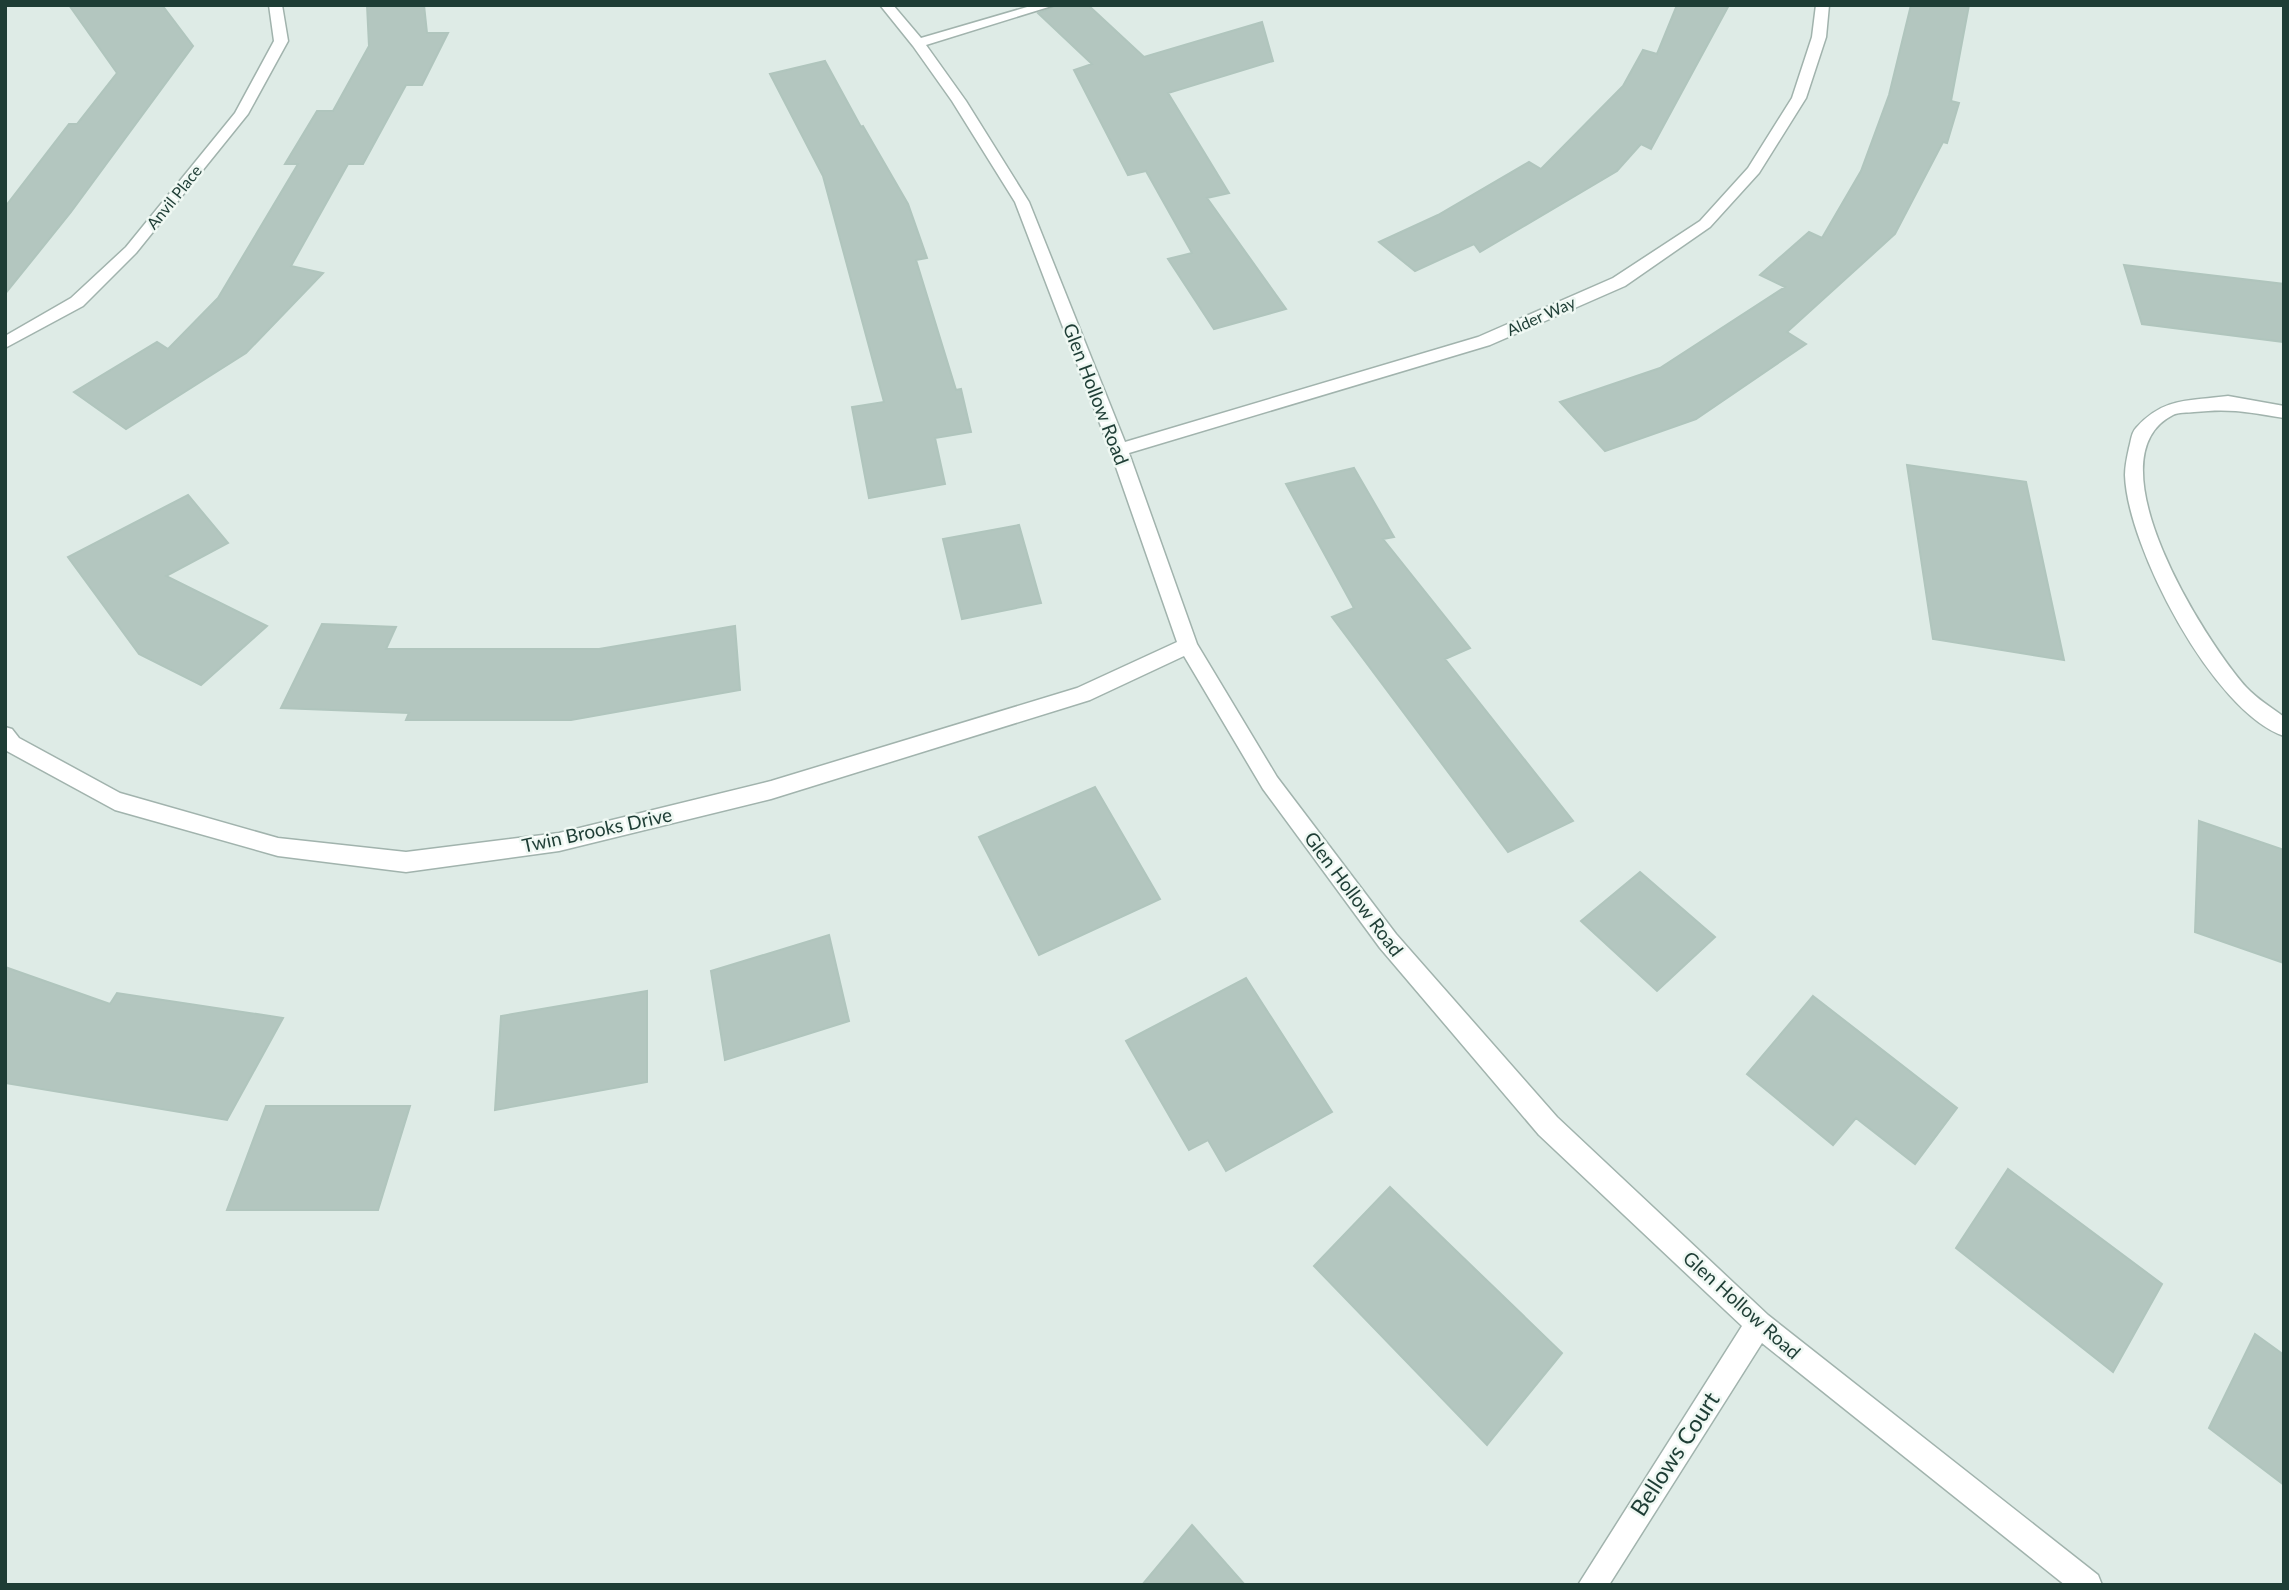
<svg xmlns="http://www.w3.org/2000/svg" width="2289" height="1590" viewBox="0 0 2289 1590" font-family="Lato,sans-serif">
	<rect width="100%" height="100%" fill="#deebe6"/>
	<path fill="#b3c6bf" stroke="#b0c5bd" stroke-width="2" d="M69,5h93l31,41 -122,166 -66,82v-87l64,-83h8l40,-51z
		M367,5h57l3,28h21l-26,52h-16l-43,79h-15l-57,102 32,7 -77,80 -120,76 -52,-37 83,-50 11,7 50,-51 80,-134h-13l32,-53h16l36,-65z
		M1057,5h31l56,52 118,-35 11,39 -105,32 61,100 -22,5 79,111 -72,20 -46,-70 24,-6 -46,-82 -18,4 -54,-105 18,-6 -54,-51z
		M1677,5h52l-78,144 -10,-5 -24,27 -137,81 -6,-8 -59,27 -36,-29 59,-27 91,-53 12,7 82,-83 20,-36 14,4z
		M1911,5h58l-18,96 8,2 -12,40 -4,-1 -48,92 -108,98 19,12 -110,75 -91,32 -45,-49 100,-34 125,-81 -25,-12 49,-43 13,6 39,-67 28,-76z
		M825,61l36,66 2,-1 45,78 19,54 -11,2 40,130 5,-1 10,43 -36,6 10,46 -76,14 -17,-91 32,-5 -61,-226 -53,-102z
		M2124,265l160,19v58l-142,-18z
		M1907,465l119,17 38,178 -131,-21z
		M1354,468l40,69 -11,2 87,109 -25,11 128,162 -65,31 -176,-235 22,-9 -68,-124z
		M188,495l40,48 -62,33 101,50 -66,59 -62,-31 -71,-97z
		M1019,525l22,78 -79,16 -19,-80z
		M322,624l74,3 -10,22h213l136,-23 5,64 -169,30h-165l3,-7 -128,-5z
		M1095,787l65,112 -121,56 -60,-118z
		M2199,821l85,29v113l-89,-31z
		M1640,872l75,65 -58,54 -76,-70z
		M829,935l20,86 -124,39 -14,-89z
		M5,967l105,37 7,-11 166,25 -56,102 -222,-37z
		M1246,978l86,134 -106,59 -18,-31 -19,10 -63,-109z
		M647,991v91l-152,28 6,-94z
		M1813,996l144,112 -42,56 -59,-46 -23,27 -86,-71z
		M266,1106h144l-32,104h-151z
		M2008,1169l154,115 -49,88 -157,-124z
		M1390,1187l172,166 -75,92 -173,-179z
		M2255,1334l29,21v130l-75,-57z
		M1192,1525l53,60h-103z"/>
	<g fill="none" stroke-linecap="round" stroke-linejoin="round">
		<g stroke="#a1b3ad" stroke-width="3">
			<path id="minor" d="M269,5h13l6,36 -40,73 -112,139 -53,53 -78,42v-12l66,-38 55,-51 109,-134 39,-72z
				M880,5h13l28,33 113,-33h21l-129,40 40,56 63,101 96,240 353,-105 135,-59 87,-57 48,-53 44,-70 20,-61 4,-32h13l-3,32 -20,61 -47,75 -49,54 -85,59 -135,59 -361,108 68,191 80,133 119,157 161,183 211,198 330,260 4,10h-37l-303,-242 -153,242h-31l164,-259 -203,-191 -159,-187 -117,-159 -79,-133 -94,44 -319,99 -212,52 -153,21 -128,-16 -163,-46 -110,-60v-23l7,2 7,9 101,55 158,45 128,14 153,-19 212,-52 306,-93 100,-46 -67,-192 -95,-248 -63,-101 -39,-55z
				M2228,396l56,10v12c-36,-6 -54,-10 -90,-6 -6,1 -16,0 -21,3 -85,43 33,227 73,272 11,12 25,20 38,30v19c-71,-24 -157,-190 -159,-261 0,-9 2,-18 4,-27 2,-6 2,-15 7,-20 27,-31 54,-27 92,-32z"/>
		</g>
		<use href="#minor" fill="#fff" fill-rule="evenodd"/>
	</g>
	<g text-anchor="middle" stroke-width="5" stroke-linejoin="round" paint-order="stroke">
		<g font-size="16" fill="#1e3d35" stroke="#eff8f3">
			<text transform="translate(174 197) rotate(-51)" y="6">Anvil Place</text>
			<text transform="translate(1541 316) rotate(-24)" y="6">Alder Way</text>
		</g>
		<g font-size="19" fill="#1e3d35" stroke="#eff8f3">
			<text transform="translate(1096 394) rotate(69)" y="7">Glen Hollow Road</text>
			<text transform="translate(597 830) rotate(-12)" y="7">Twin Brooks Drive</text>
			<text transform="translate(1354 894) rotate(53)" y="7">Glen Hollow Road</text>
			<text transform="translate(1742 1305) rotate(42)" y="7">Glen Hollow Road</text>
		</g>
		<g font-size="23" fill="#1e3d35" stroke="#eff8f3">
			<text transform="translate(1675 1454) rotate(-57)" y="8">Bellows Court</text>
		</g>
	</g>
	<rect width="2289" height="1590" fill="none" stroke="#1e3d35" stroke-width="14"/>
</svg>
